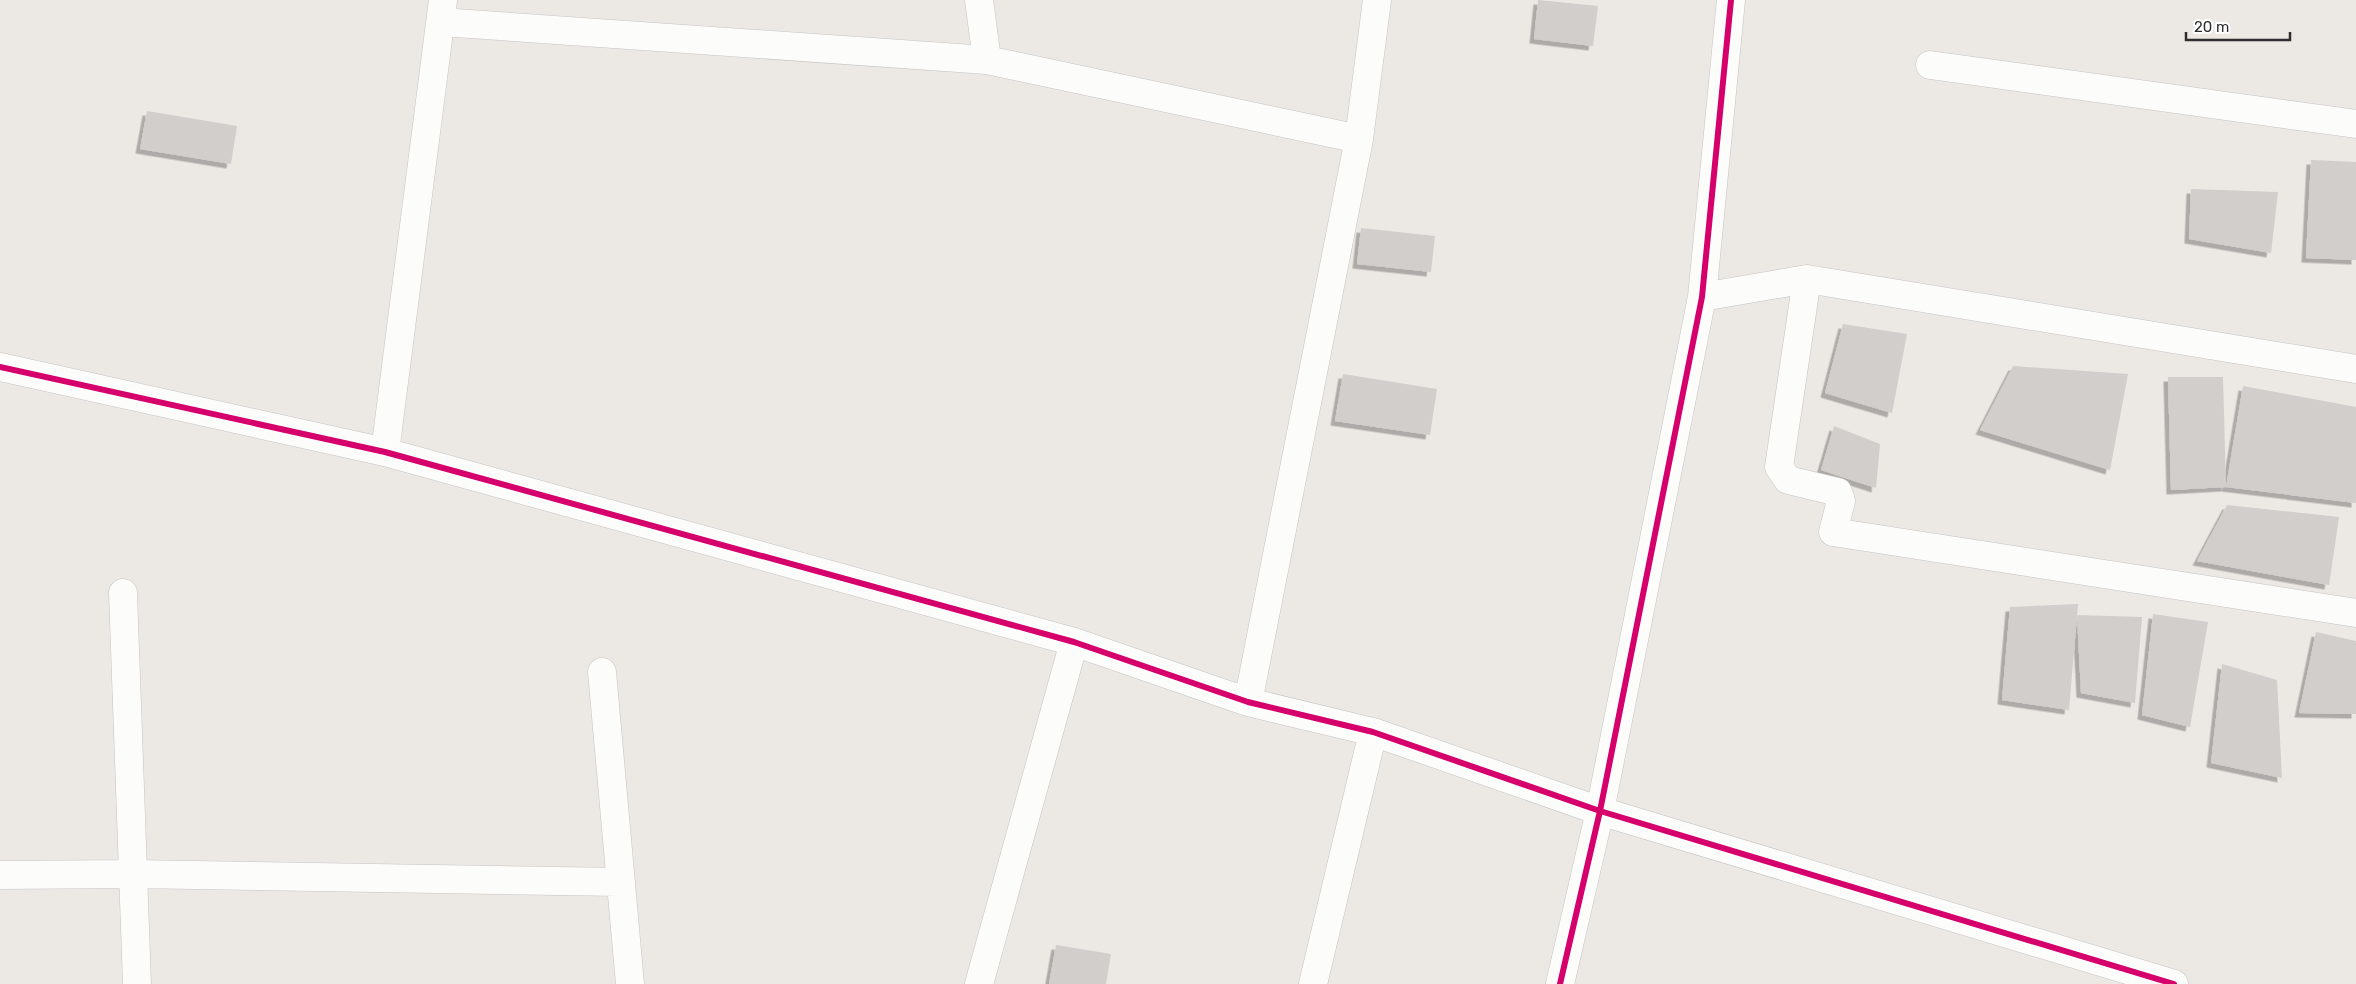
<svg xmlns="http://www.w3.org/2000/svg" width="2356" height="984" viewBox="0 0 2356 984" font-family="Rubik,sans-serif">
	<defs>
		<filter id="shadow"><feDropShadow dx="-4.5" dy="4.5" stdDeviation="0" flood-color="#0004"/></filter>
	</defs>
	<rect width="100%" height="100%" fill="#ece8e4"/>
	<path fill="#d1cecb" filter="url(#shadow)" d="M1538,0l60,6 -5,40 -59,-7z
		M147,111l90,15 -6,38 -91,-15z
		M2311,160l45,2v98l-50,-2z
		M2191,189l87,3 -7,61 -82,-14z
		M1361,228l74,8 -4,36 -74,-8z
		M1843,324l64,10 -15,79 -67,-20z
		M2013,366l115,8 -18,96 -130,-40z
		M1343,374l94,15 -7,46 -95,-14z
		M2168,377h55l3,110 -55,3z
		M2243,386l113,21v96l-130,-16z
		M1834,426l46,18 -4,44 -55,-18z
		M2227,505l112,12 -10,68 -132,-24z
		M2078,604l-9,106 -67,-10 8,-93z
		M2153,614l55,8 -18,105 -48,-12z
		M2077,615l65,2 -7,86 -54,-10z
		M2316,632l40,9v73l-57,-1z
		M2222,664l55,16 5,98 -71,-15z
		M1056,945l55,9 -5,30h-57z"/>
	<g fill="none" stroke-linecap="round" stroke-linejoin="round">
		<g stroke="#c5c4c5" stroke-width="29">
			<path id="minor" d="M979,0l8,60
				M441,22l546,38 372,79
				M1930,65l426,59
				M1807,279l-28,188 9,13 50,12 3,9 -8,31 523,81
				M1702,297l105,-18 549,90
				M0,367l385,85 689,190 174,60 125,30 227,79 574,173
				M385,452l58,-452
				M123,593l14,391
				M602,672l28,312
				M1248,702l111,-563 18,-139
				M0,875l132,-1 489,8
				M979,984l95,-342
				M1313,984l60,-252
				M1560,984l40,-173 102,-514 29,-297"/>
		</g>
		<use href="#minor" stroke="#fcfcfb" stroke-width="28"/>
		<g stroke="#fff" stroke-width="9">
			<path id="cycleway" d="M0,367l385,85 689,190 174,60 125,30 227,79 574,173
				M1560,984l40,-173 102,-514 29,-297"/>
		</g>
		<use href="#cycleway" stroke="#d6006c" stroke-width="6"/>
	</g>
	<path d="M2186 32v8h104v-8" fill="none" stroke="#2e2e2e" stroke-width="2.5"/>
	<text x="2194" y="32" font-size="15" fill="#2e2e2e" stroke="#ffffff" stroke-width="4" paint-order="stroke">20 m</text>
</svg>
